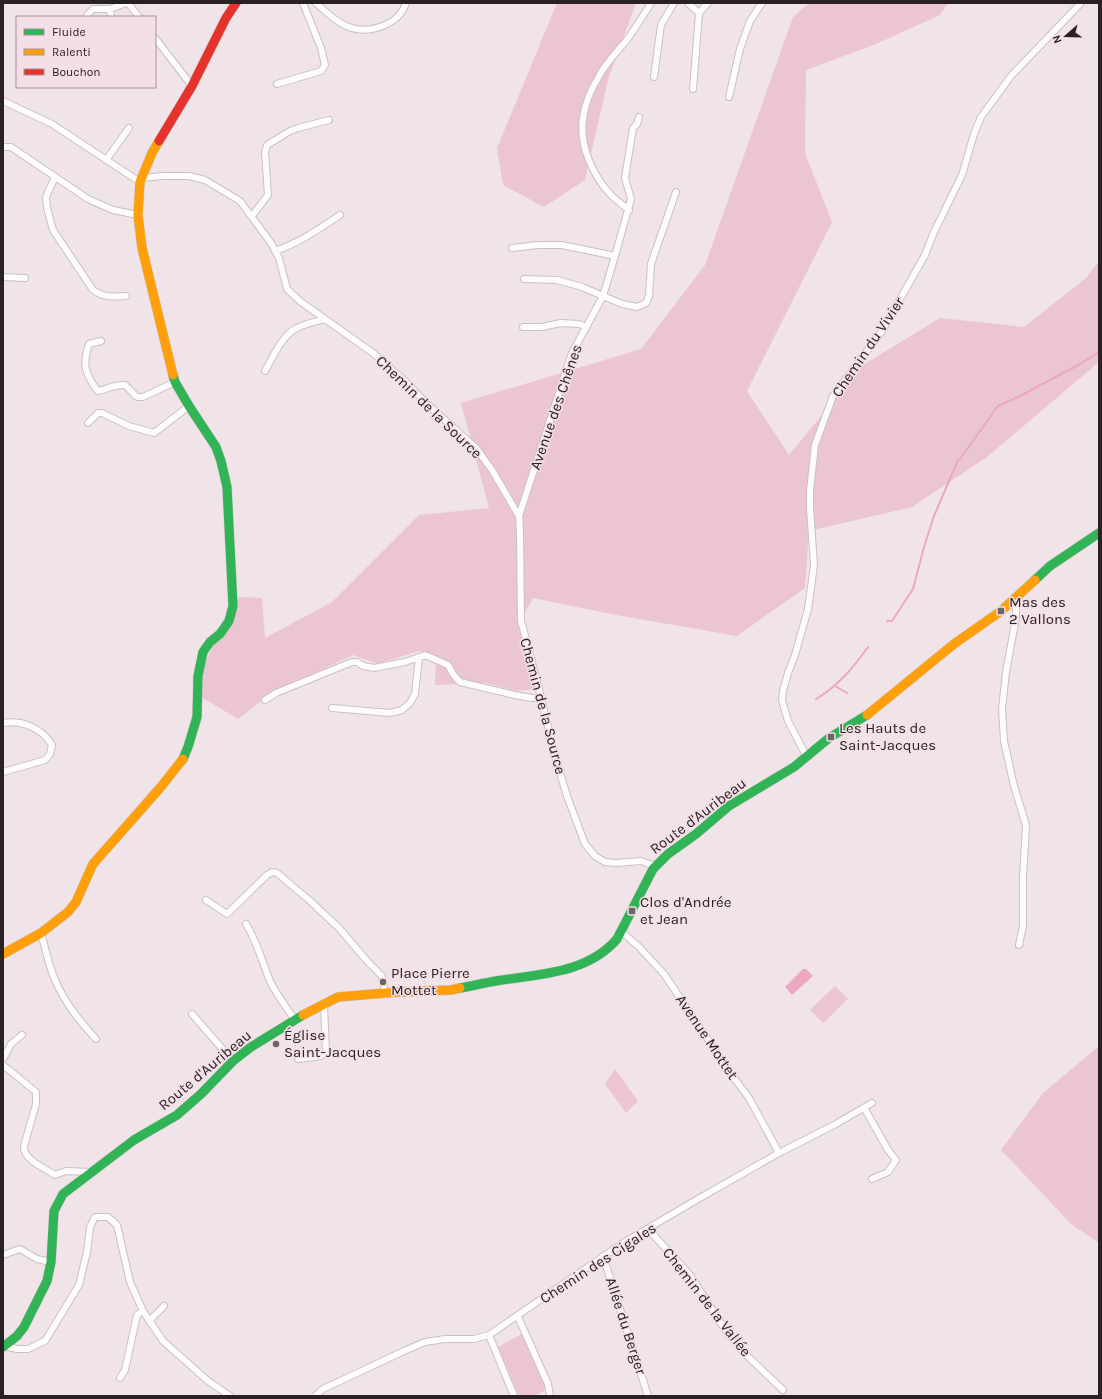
<svg xmlns="http://www.w3.org/2000/svg" width="1102" height="1399" viewBox="0 0 1102 1399" font-family="Karla,sans-serif">
	<rect width="100%" height="100%" fill="#f0e4e8"/>
	<path fill="#ecc5d3" d="M557,3h79l-28,77 -23,100 -41,27 -41,-22 -6,-37z
		M809,3h139l-8,12 -64,29 -70,26 -1,83 27,69 -85,169 42,64 74,-90 77,-47 84,9 62,-49 13,-17v101l-112,95 -75,50 -103,24 -4,57 -68,48 -126,-22 -78,-16 -10,18 12,73 -20,2 -29,-8 -51,2 1,-29 -17,-5 -42,13 -24,-9 -83,39 -32,25 -37,-22v-28l12,-22 18,-27 8,-23 23,1 3,40 67,-36 87,-87 70,-7 -28,-105 180,-54 64,-84 88,-248z
		M835,986l13,13 -25,24 -13,-13z
		M1099,1046v197l-28,-19 -70,-74 42,-57z
		M615,1069l23,32 -12,12 -21,-29z
		M522,1334l23,52 -1,5 -10,5h-15l-21,-49z"/>
	<path fill="#eca7c2" d="M803,969h3l7,7 -21,19 -7,-8z"/>
	<g fill="none" stroke-linecap="round" stroke-linejoin="round">
		<path stroke="#eca7c2" stroke-width="2" d="M887,621h5l21,-32 11,-42 10,-31 24,-56 2,-1 38,-53 24,-11 58,-31 19,-12
			M835,686l12,7
			M816,699c22,-13 37,-31 52,-52"/>
		<g stroke="#cac1c3" stroke-width="8">
			<path id="street" d="M128,3l11,14
				M316,3c22,20 38,35 69,22 11,-5 17,-11 21,-22
				M688,3l11,10 9,-10
				M110,9l1,8
				M88,17l-1,-2 6,-6h17l16,-6
				M155,38l37,48
				M654,77l7,-52 13,-22
				M277,84l44,-13 4,-6 -4,-17 -18,-45
				M693,89l6,-76
				M729,97l11,-48 10,-28 12,-18
				M3,101l49,23 88,58
				M3,147h8l77,52 25,11 25,5
				M106,160l23,-32
				M55,177l-9,20 1,11 6,22 40,60c11,8 21,7 33,6
				M142,178l21,-2h26l16,4 35,21 31,42 8,15 8,31 14,13 72,51 31,27 23,24 49,44 16,22 27,46 1,17 1,88 14,52 21,87 11,36 18,48 10,12 10,6 11,1 25,-2 14,5
				M629,210c-6,-5 -12,-9 -17,-14 -19,-19 -33,-51 -29,-78 2,-13 8,-29 15,-40 7,-14 18,-25 28,-37 9,-12 17,-25 25,-38
				M252,216l16,-21 -3,-43 2,-7 23,-14 8,-3 31,-8
				M512,248l26,-3h24l53,11
				M275,251c24,-8 44,-22 65,-36
				M3,277l22,1
				M524,279l33,1 25,7 40,17 15,3 9,-4 3,-7 2,-32 25,-72
				M523,327h19l19,-4 18,1 8,3
				M101,341l-12,3c-7,20 -4,31 9,47 10,-2 17,-7 27,-6l12,12h6l32,-15
				M265,371c8,-14 17,-36 32,-43 9,-5 19,-6 28,-9
				M88,423l10,-10h4l27,13 25,7 35,-27
				M519,516l53,-163 31,-57 12,-40 16,-57 -6,-21 8,-50 4,-4 2,-7
				M1016,599v19l-10,54 -4,37 2,32 10,45 12,39 -3,52v49l-4,19
				M265,700l11,-7 76,-31h5l6,4 11,2 31,-6 20,-7 23,10 5,9 7,8 55,13 17,3h9
				M332,708l58,5 12,-3 8,-7 5,-9 4,-37
				M3,723c19,-3 39,5 49,22l-2,9 -5,6 -42,12
				M807,757l-19,-36 -6,-21 1,-9 5,-18 7,-18 13,-46 6,-44 -4,-58v-16l5,-46 18,-49 49,-65 43,-76 9,-23 28,-57 12,-41 7,-17 30,-41 70,-73
				M206,900l21,14 40,-39 5,-3 5,1 32,27 30,28 29,34 14,14 3,17
				M246,924c11,17 16,38 24,57 6,13 16,26 25,39
				M622,932l17,15 25,27 67,100 18,24 30,55
				M41,933c4,14 7,29 12,42 9,24 26,46 43,64
				M192,1014l41,47
				M3,1059l8,-15 11,-9
				M298,1059l23,-3 5,-4 -2,-48
				M3,1065l33,27v12l-12,42c-1,14 21,22 31,29l11,-4 25,1
				M863,1108l3,3 22,39 8,10 -8,12 -16,7
				M648,1229l42,46 34,53 18,23 41,39
				M3,1255l17,-6 17,10 14,3
				M603,1256l45,140
				M518,1317l30,67 2,12
				M149,1321l15,-15
				M489,1335l25,61
				M5,1346l12,3h11l17,-8 34,-56 8,-33 3,-25 5,-10h13l9,8 13,57 13,29 20,30 45,40 22,15
				M120,1378l5,-8 12,-55 6,-4
				M315,1396l8,-7 81,-38 21,-9 20,-3h29l15,-4 134,-92 75,-44 81,-46 55,-28 38,-22"/>
		</g>
		<g stroke="#cac1c3" stroke-width="10">
			<path id="fast" d="M173,375l2,7 14,24 27,41 5,14 6,26 6,119 -4,15 -9,13 -10,8 -7,10 -5,24 -1,41 -9,30 -5,12
				M1035,580l15,-14 49,-33
				M460,988c12,-2 24,-5 36,-7 42,-7 91,-7 121,-42l36,-70 15,-15 28,-20 33,-28 65,-39 35,-29 38,-23
				M3,1347l14,-11 7,-9 23,-46 4,-19 3,-51 9,-17 71,-54 43,-25 24,-21 32,-33 18,-14 52,-32"/>
		</g>
		<g stroke="#cac1c3" stroke-width="10">
			<path id="slow" d="M159,141l-7,12 -12,29 -2,33 4,33 31,127
				M867,715l87,-71 47,-33 34,-31
				M3,954l38,-21 27,-21 8,-10 17,-38 67,-76 23,-29
				M303,1015l35,-18 60,-5 53,-2 9,-2"/>
		</g>
		<g stroke="#cac1c3" stroke-width="10">
			<path id="jam" d="M159,141l33,-55 34,-68 10,-15"/>
		</g>
		<use href="#street" stroke="#fdfbfc" stroke-width="6"/>
		<use href="#fast" stroke="#30b455" stroke-width="9"/>
		<use href="#slow" stroke="#ff9f0a" stroke-width="9"/>
		<use href="#jam" stroke="#e5322d" stroke-width="9"/>
	</g>
	<g fill="#6f6569" stroke="#f5dfe6" stroke-width="1.5">
		<rect x="997" y="607" width="8" height="8" rx="2"/>
		<rect x="827" y="733" width="8" height="8" rx="2"/>
		<rect x="628" y="907" width="8" height="8" rx="2"/>
		<circle cx="383" cy="982" r="4"/>
		<circle cx="276" cy="1044" r="4"/>
	</g>
	<g text-anchor="middle" stroke-width="3" stroke-linejoin="round" paint-order="stroke">
		<g font-size="15" fill="#292124" stroke="#f5dfe6">
			<text transform="translate(868 347) rotate(-56)" y="5">Chemin du Vivier</text>
			<text transform="translate(429 407) rotate(44)" y="5">Chemin de la Source</text>
			<text transform="translate(556 407) rotate(-71)" y="5">Avenue des Chênes</text>
			<text transform="translate(543 706) rotate(75)" y="5">Chemin de la Source</text>
			<text transform="translate(698 816) rotate(-37)" y="5">Route d'Auribeau</text>
			<text transform="translate(707 1037) rotate(56)" y="5">Avenue Mottet</text>
			<text transform="translate(205 1070) rotate(-40)" y="5">Route d'Auribeau</text>
			<text transform="translate(598 1263) rotate(-33)" y="5">Chemin des Cigales</text>
			<text transform="translate(707 1302) rotate(52)" y="5">Chemin de la Vallée</text>
			<text transform="translate(626 1326) rotate(72)" y="5">Allée du Berger</text>
		</g>
		<g font-size="15" fill="#292124" stroke="#f5dfe6" text-anchor="start">
			<text x="1009" y="607">Mas des<tspan x="1009" dy="17">2 Vallons</tspan></text>
			<text x="839" y="733">Les Hauts de<tspan x="839" dy="17">Saint-Jacques</tspan></text>
			<text x="640" y="907">Clos d'Andrée<tspan x="640" dy="17">et Jean</tspan></text>
			<text x="391" y="978">Place Pierre<tspan x="391" dy="17">Mottet</tspan></text>
			<text x="284" y="1040">Église<tspan x="284" dy="17">Saint-Jacques</tspan></text>
		</g>
	</g>
	<rect width="1102" height="1399" fill="none" stroke="#292124" stroke-width="8"/>
	<rect x="16" y="16" width="140" height="72" fill="#f5dfe6" stroke="#a39398"/>
	<rect x="24" y="29" width="20" height="6" fill="#30b455" stroke="#a39398"/>
	<text x="52" y="36" font-size="12" fill="#292124">Fluide</text>
	<rect x="24" y="49" width="20" height="6" fill="#ff9f0a" stroke="#a39398"/>
	<text x="52" y="56" font-size="12" fill="#292124">Ralenti</text>
	<rect x="24" y="69" width="20" height="6" fill="#e5322d" stroke="#a39398"/>
	<text x="52" y="76" font-size="12" fill="#292124">Bouchon</text>
	<g transform="translate(1066 36) rotate(250)" stroke="#f5dfe6" stroke-width="3" paint-order="stroke">
	<path d="M0-3L7 15L0 10L-7 15Z" fill="#292124"/>
	<text y="-6" font-size="11" font-weight="bold" text-anchor="middle" fill="#292124">N</text>
	</g>
</svg>
